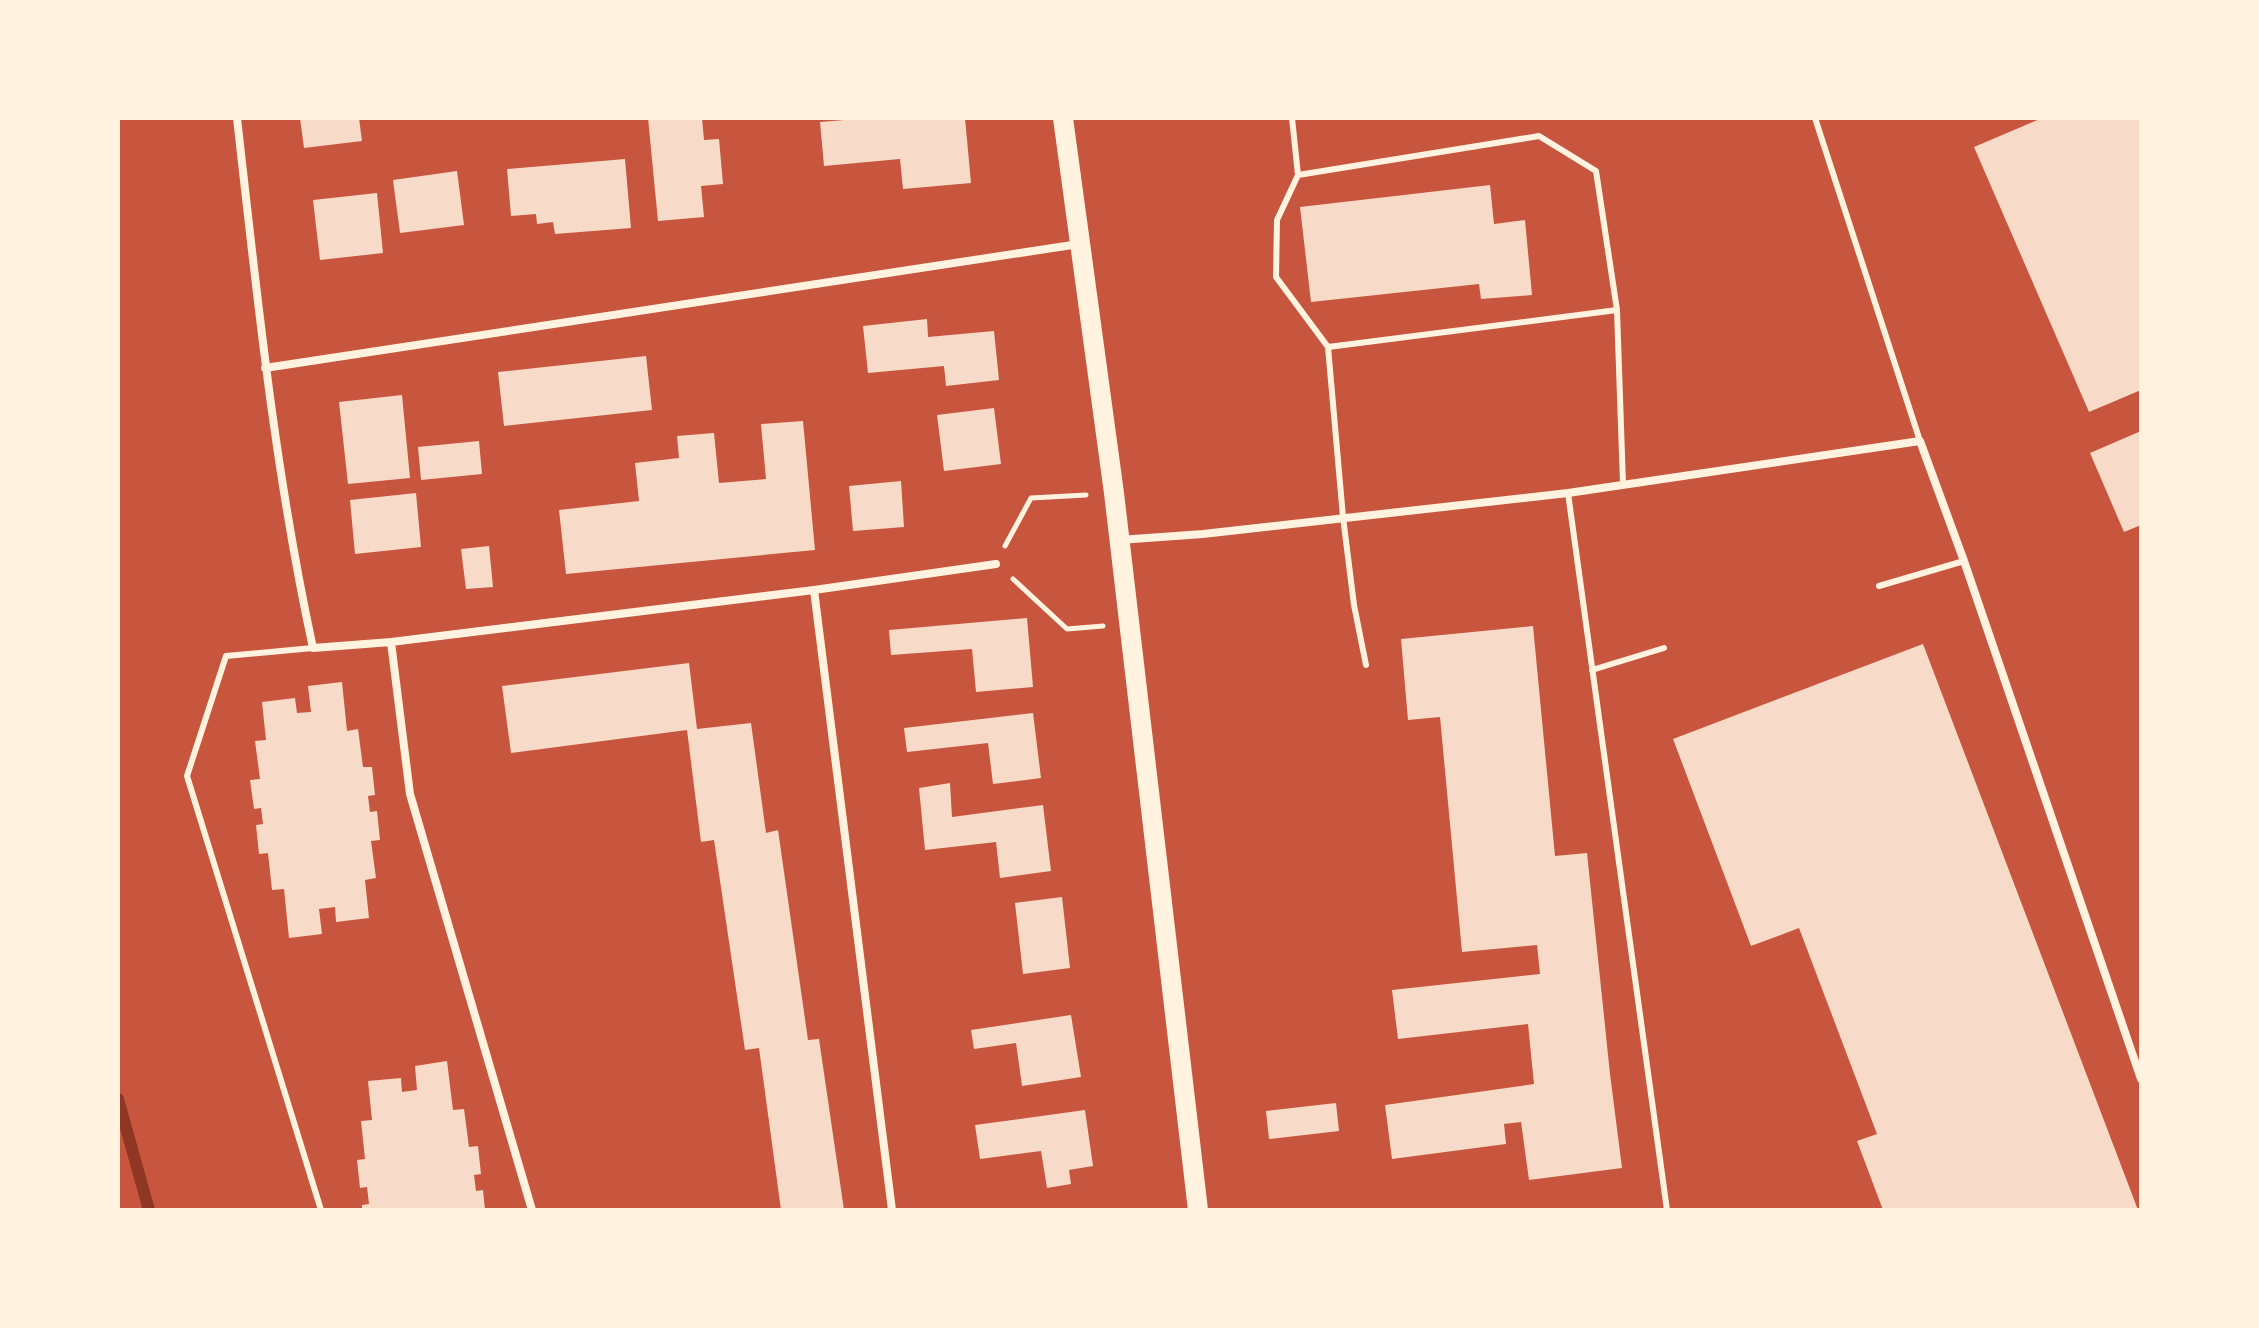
<svg xmlns="http://www.w3.org/2000/svg" width="2259" height="1328" viewBox="0 0 2259 1328" font-family="'Fira Sans Condensed',sans-serif">
	<rect width="100%" height="100%" fill="#c8553d"/>
	<g fill="none" stroke-linecap="round" stroke-linejoin="round">
		<path stroke="#8f3625" stroke-width="12" d="M118,1099l31,111"/>
	</g>
	<path fill="#f7dbc8" d="M300,118h59l3,23 -58,7z
		M648,118h54l2,22 15,-1 4,45 -22,2 3,31 -46,4z
		M869,118h96l6,65 -68,6 -3,-30 -76,7 -4,-44z
		M2042,118h99v272l-52,22 -115,-265z
		M625,159l6,69 -76,6 -2,-12 -16,2 -1,-10 -25,2 -4,-47z
		M457,171l7,54 -64,8 -7,-53z
		M1490,185l4,39 31,-4 7,75 -51,4 -2,-15 -168,18 -11,-95z
		M377,193l6,60 -63,7 -7,-60z
		M927,319l1,18 66,-6 5,49 -53,6 -2,-20 -76,7 -5,-47z
		M646,356l6,54 -148,16 -6,-54z
		M402,395l8,83 -62,6 -9,-82z
		M994,408l7,56 -57,7 -7,-56z
		M803,421l12,129 -249,24 -7,-64 80,-9 -4,-38 44,-5 -2,-22 37,-3 5,50 47,-4 -5,-55z
		M2141,431v94l-17,7 -34,-79z
		M479,441l3,33 -61,6 -3,-33z
		M901,481l3,46 -51,4 -4,-45z
		M416,493l5,54 -66,7 -5,-54z
		M489,546l4,41 -27,2 -5,-40z
		M1027,618l6,69 -57,5 -4,-43 -81,6 -2,-25z
		M1533,626l22,230 32,-3 23,221 12,94 -93,12 -8,-58 -17,2 2,20 -114,15 -7,-54 149,-21 -6,-60 -130,15 -6,-49 148,-16 -3,-29 -75,7 -22,-235 -32,3 -7,-81z
		M1923,644l215,566h-255l-26,-69 20,-7 -78,-206 -48,18 -78,-207z
		M689,663l8,66 54,-6 15,110 12,-3 30,210 11,-1 25,171h-63l-22,-162 -14,2 -31,-210 -13,2 -14,-112 -176,23 -9,-67z
		M342,682l5,49 11,-2 5,38h9l3,28 -7,1 2,16 7,-1 3,29 -9,1 5,37 -11,2 4,38 -33,4 -1,-15 -16,2 3,25 -33,4 -5,-49 -12,1 -4,-37 -9,1 -3,-29 7,-1 -2,-16 -7,1 -4,-29 10,-1 -5,-38 11,-1 -4,-38 33,-4 2,15 14,-1 -3,-26z
		M1033,713l8,65 -48,6 -5,-41 -81,9 -3,-24z
		M950,783l2,34 91,-12 8,66 -51,7 -4,-36 -71,8 -6,-62z
		M1062,897l8,71 -47,6 -8,-71z
		M1071,1015l10,62 -59,9 -6,-43 -42,6 -3,-19z
		M447,1061l6,49 11,-1 5,38 9,-1 3,28 -7,1 2,16 7,-1 2,20h-123v-5l7,-1 -2,-17 -7,1 -3,-28 8,-1 -4,-38 11,-1 -4,-39 33,-3 1,14 15,-2 -2,-24z
		M1336,1103l3,28 -70,8 -3,-28z
		M1085,1110l8,56 -24,4 2,14 -24,4 -6,-37 -61,8 -5,-34z"/>
	<g fill="none" stroke-linecap="round" stroke-linejoin="round">
		<path stroke="#fff3e0" stroke-width="5" d="M1005,546l26,-48 55,-3
			M1013,579l54,50 36,-3"/>
		<path stroke="#fff3e0" stroke-width="6" d="M1292,118l6,57 -21,45 -1,57 52,70 15,170 11,88 12,60
			M1815,118l105,323
			M1298,175l241,-39 57,35 21,139 6,174
			M1328,347l289,-37
			M1568,493l99,717
			M1879,586l85,-25
			M313,648l-87,8 -39,120 134,434
			M1592,670l72,-22"/>
		<path stroke="#fff3e0" stroke-width="8" d="M237,118c20,177 38,355 76,530l78,-6 423,-52 182,-26
			M265,368l814,-124
			M1119,540l84,-6 365,-41 352,-52 44,120 177,518
			M814,590l78,620
			M391,642l19,152 122,416"/>
		<path stroke="#fff3e0" stroke-width="20" d="M1063,118l51,375 84,717"/>
	</g>
	<rect width="2259" height="1328" fill="none" stroke="#fff3e0" stroke-width="240"/>
</svg>
